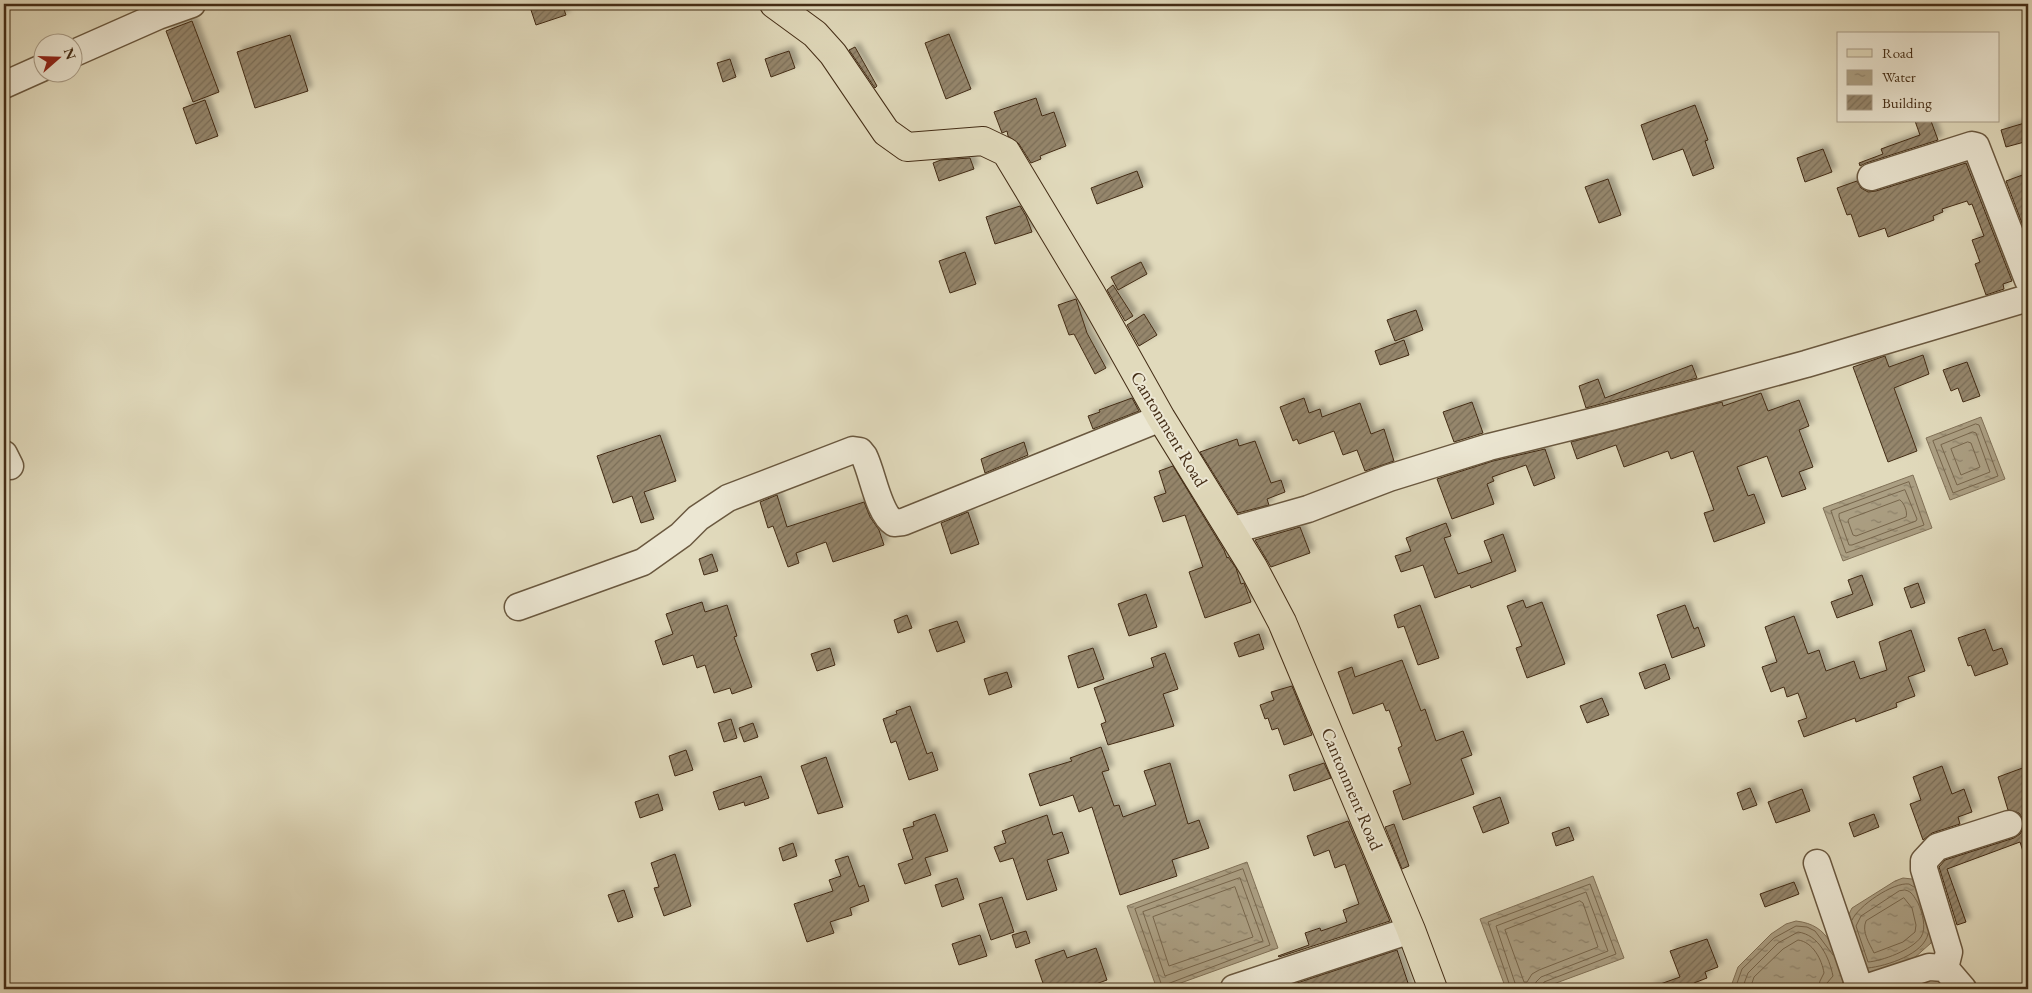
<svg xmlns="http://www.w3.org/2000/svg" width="2032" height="993" viewBox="0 0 2032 993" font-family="'EB Garamond',serif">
	<defs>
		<pattern id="water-ripples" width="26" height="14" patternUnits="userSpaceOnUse" patternTransform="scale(1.25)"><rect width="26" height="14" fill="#ab9f83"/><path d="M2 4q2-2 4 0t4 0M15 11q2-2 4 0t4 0" fill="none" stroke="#8d826a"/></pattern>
		<pattern id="building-hatch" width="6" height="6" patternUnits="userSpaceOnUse" patternTransform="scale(1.25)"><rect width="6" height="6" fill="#95866c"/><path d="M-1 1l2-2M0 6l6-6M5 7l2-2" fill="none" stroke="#7b6e58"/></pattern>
		<filter id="shadow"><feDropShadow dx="4.5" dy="-4.5" stdDeviation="2.5" flood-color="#0004"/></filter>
	</defs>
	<rect width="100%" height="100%" fill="#e1dabc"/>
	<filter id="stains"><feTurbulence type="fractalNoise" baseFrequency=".004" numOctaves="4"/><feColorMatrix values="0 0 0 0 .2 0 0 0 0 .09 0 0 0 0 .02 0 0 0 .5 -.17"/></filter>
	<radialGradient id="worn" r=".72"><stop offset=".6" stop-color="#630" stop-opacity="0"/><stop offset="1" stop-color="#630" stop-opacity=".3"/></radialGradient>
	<path fill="url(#water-ripples)" stroke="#817157" d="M1981,417l24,62 -55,21 -24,-62z
		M1913,475l19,53 -89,33 -20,-53z
		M1247,862l31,86 -114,41h-7l-30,-83z
		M1593,876l31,82 -84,31h-34l-26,-70z
		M1903,878l9,1 8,6 16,39 -5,19 -18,16 -32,13 -23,3 -14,-51 8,-16 43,-27z
		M1796,921c35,4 38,30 49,59l-6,6 -7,3h-102l8,-22 33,-33 15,-10z"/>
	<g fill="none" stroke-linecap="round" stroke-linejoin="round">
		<path stroke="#77664c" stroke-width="1" d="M1976,424l3,1 19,51 -45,17 -20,-52z
			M1973,432l3,1 14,39 -33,13 -16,-40z
			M1968,442l3,1 9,24 -19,8 -10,-26z
			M1909,482l15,43 -78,28 -15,-42z
			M1905,490l12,29 -1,2 -64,24h-3l-10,-28v-3z
			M1900,500c4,2 8,13 6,17l-50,19 -3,-1 -5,-14 1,-2z
			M1243,869l27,76 -108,41 -27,-77z
			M1240,878l23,63 -98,35 -22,-64z
			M1235,887l18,50 -84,29 -16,-49z
			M1905,890c7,1 9,7 13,13 4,9 9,25 3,34 -9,13 -39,24 -53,25l-12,-36 5,-10 38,-25z
			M1904,898l8,10 4,17 -1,7 -12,10 -29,11c-4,-9 -13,-21 -8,-32z
			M1580,901l3,2 15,44 -59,23 -7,4 -5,8h-3l-19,-52z
			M1852,920c6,-14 41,-38 57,-36l5,3
			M1868,968c19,-2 56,-14 60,-34
			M1511,989l-23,-67 102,-38 26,70 -72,28 -3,7
			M1517,989l-21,-63 90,-34 22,59 -67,26 -5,5 -2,7
			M1735,989l7,-20 32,-31 22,-12 11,1 8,4 18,24
			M1742,989l6,-16 30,-30 20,-11c21,3 31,25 35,44l-6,7 -1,6
			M1750,989l4,-12 29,-28 15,-9c15,2 24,20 26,33l-4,8 -2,8"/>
	</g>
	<path fill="url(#building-hatch)" stroke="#432c15" filter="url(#shadow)" d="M529,4h33l4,11 -30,10z
		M192,21l27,71 -26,10 -27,-71z
		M949,34l22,55 -25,10 -21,-56z
		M290,35l18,56 -53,17 -18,-56z
		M855,47l22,39 -2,2 -26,-38z
		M789,51l6,17 -24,9 -6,-18z
		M730,59l6,18 -13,5 -6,-19z
		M1036,98l6,18 12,-4 12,34 -26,10 1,3 -10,4 -12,-19 -11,-8 -1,-5 -5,2 -8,-21z
		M205,100l13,36 -22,8 -13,-36z
		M1695,105l13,35 -3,1 9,27 -21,8 -10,-27 -30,11 -12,-35z
		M1915,121h16l7,19 -72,23 -6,3 -1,-3 24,-9 -2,-5 39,-14z
		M2028,122v19l-22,6 -5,-17z
		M1823,149l9,23 -27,10 -8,-24z
		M970,158l4,11 -35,12 -6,-18 8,-3z
		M1966,163l46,118 -9,3 1,5 -18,6 -11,-31 5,-2 -8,-22 12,-4 -12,-32 -3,1 -2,-4 -25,8 1,3 -10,4 1,4 -46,17 -3,-9 -26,9 -8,-23 -4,1 -10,-27 20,-7 4,7 7,4 8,-1z
		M1137,171l6,16 -46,17 -6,-16z
		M2028,173v23l-4,1 1,3 -2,1 5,13v25l-22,-58z
		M1608,179l13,36 -22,8 -14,-36z
		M1020,206l6,10 6,16 -37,12 -9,-27z
		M965,252l11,32 -26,9 -11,-32z
		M1141,262l6,12 -29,16 -7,-13z
		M1113,285l20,31 -8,5 -18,-31z
		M1076,299l11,34 19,35 -11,6 -21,-40 -5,1 -11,-30z
		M1416,310l7,20 -28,11 -8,-21z
		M1144,314l13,21 -18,11 -12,-21z
		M1404,340l5,15 -29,10 -5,-14z
		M1923,355l6,19 -35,14 23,63 -29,11 -35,-95 32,-11 4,11z
		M1967,362l13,34 -17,6 -5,-14 -7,3 -8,-21z
		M1692,365l5,13 -111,30 -7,-22 19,-7 7,19z
		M1761,393l7,18 31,-11 10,26 -10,4 14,37 -14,5 7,17 -24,8 -15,-41 -30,11 11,29 6,-2 11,29 -51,19 -10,-29 10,-3 -21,-59 -22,8 -3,-8 -44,16 -8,-22 -39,14 -6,-17 151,-40 1,4z
		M1132,398l7,13 -46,18 -5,-13 12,-4 -1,-2z
		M1304,398l5,15 11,-4 2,8 38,-14 11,31 13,-5 10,32 -29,10 -8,-21 -14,5 -9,-24 -35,13 -2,-5 -4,2 -13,-34z
		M1472,402l11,31 -29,9 -11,-30z
		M660,435l16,46 -32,11 10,27 -13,4 -9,-27 -19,7 -16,-47z
		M1237,439l2,7 16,-5 16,42 10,-3 4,12 -18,7 2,6 -31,8 -38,-61z
		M1024,442l4,13 -43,18 -4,-14z
		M1545,449l10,29 -21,8 -8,-21 -34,12 2,4 -7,3 7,20 -42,15 -15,-40 56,-18z
		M1173,466l51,84 3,8 1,-1 8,11 5,16 3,-1 7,19 -46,16 -16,-46 14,-5 -18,-52 -22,7 -9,-25 12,-4 -7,-22z
		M777,495l10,32 77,-25 6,15 9,13 5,15 -51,17 -7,-20 -30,11 3,10 -11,4 -15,-41 -5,2 -8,-26z
		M968,512l11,32 -28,10 -10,-31z
		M1446,523l5,13 -7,2 14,36 34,-12 -8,-21 19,-7 13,37 -45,17 -1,-3 -35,13 -12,-33 -22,7 -6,-16 16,-5 -5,-13z
		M1300,527l10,26 -39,14 -16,-27z
		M712,554l6,17 -14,4 -5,-16z
		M1862,575l11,30 -36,13 -6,-16 22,-8 -5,-14z
		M1918,583l7,20 -14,5 -7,-20z
		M1146,594l11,33 -28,9 -11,-32z
		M1523,600l3,8 16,-6 23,62 -38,14 -11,-30 6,-2 -15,-40z
		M702,602l3,10 22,-7 10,31 -3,1 18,50 -20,7 -2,-6 -16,5 -9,-28 -8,3 -4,-13 -30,10 -8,-24 18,-7 -7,-20z
		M1420,605l19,53 -21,7 -14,-39 -6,2 -4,-13z
		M1685,605l9,24 4,-2 7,19 -33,12 -15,-43z
		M907,615l5,13 -14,5 -4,-13z
		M1794,616l14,38 11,-4 7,21 28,-10 6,18 27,-9 -8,-28 32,-12 14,41 -17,6 7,19 -19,7 1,4 -41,15 -1,-4 -51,19 -6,-16 9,-3 -9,-25 -11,4 -3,-10 -13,5 -9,-25 15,-5 -12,-35z
		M957,621l8,21 -28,10 -8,-22z
		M1985,629l8,22 9,-3 6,16 -33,12 -4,-11 -3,1 -10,-28z
		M1259,634l5,15 -25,8 -5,-14z
		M830,648l5,17 -18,6 -6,-17z
		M1093,648l11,31 -26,9 -10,-32z
		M1165,653l13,36 -15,5 11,32 -66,19 -7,-21 5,-2 -12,-34 60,-21 -3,-9z
		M1402,660l19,51 4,-2 11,32 27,-10 9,24 -11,4 13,35 -71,26 -10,-29 18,-7 -13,-36 4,-2 -13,-36 -3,1 -3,-8 -30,11 -15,-42 14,-5 3,10z
		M1665,664l5,15 -25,10 -6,-16z
		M1007,672l5,15 -23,8 -5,-16z
		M1292,686l20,49 -28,10 -6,-17 -6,2 -4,-12 -3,1 -5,-14 14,-5 -3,-8z
		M1602,698l7,17 -22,8 -7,-17z
		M910,706l17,48 5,-2 6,18 -29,10 -13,-39 -5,2 -8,-24 14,-5 -1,-3z
		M731,719l6,19 -13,4 -6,-19z
		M753,723l5,14 -14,5 -5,-14z
		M1101,747l8,23 -7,2 12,34 5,-1 4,12 33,-12 -12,-34 26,-8 18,61 11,-4 10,28 -37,12 5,16 -57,19 -28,-88 -13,5 -6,-17 -33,11 -11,-32 43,-13 -2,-3z
		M686,750l7,20 -18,6 -6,-20z
		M826,757l17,50 -25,7 -17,-48z
		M1324,763l7,15 -37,13 -5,-16z
		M1942,766l10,28 12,-5 8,23 -14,5 2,7 -28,9 -9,7 -13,-36 11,-4 -8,-23z
		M2028,766v95h-2l-6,-19 -73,27 19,53 -9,3 -18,-58 6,-7 69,-22 6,-4 4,-7 -1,-8 -4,-6 -11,-3 -10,-33z
		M761,776l8,22 -24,8 -1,-4 -25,8 -6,-18z
		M1750,788l7,17 -14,5 -6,-17z
		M1802,789l8,22 -34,12 -8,-21z
		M658,794l5,16 -23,8 -5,-16z
		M1500,797l9,26 -26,10 -10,-26z
		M935,814l13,37 -23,7 6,17 -26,9 -7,-20 15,-5 -10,-30 11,-3 -1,-4z
		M1874,814l5,13 -25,10 -5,-14z
		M1047,815l6,20 9,-3 7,21 -22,7 10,30 -30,10 -14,-42 -13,4 -6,-15 12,-4 -4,-12z
		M1348,821l42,100 -111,36 -1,-1 31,-11 -4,-12 15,-5 1,3 26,-9 -4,-12 16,-6 -14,-40 -10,4 -6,-18 -15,6 -7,-20z
		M1394,824l15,42 -7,3 -17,-42z
		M1569,827l5,13 -18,6 -4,-13z
		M793,843l4,13 -14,5 -4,-13z
		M675,854l16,52 -27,10 -10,-28 5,-1 -8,-24z
		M848,856l11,31 5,-2 5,16 -19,7 2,7 -22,7 4,11 -27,9 -13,-38 39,-13 -4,-11 12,-4 -6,-16z
		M957,878l7,21 -22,8 -7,-22z
		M1794,882l5,12 -34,13 -5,-13z
		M624,890l9,27 -15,5 -10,-27z
		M1002,897l12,35 -23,8 -12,-36z
		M1026,931l4,12 -14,5 -4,-13z
		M980,935l7,21 -28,9 -7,-21z
		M1707,939l11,28 -13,5 2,6 -13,5 2,6h-46l-1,-1 31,-11 -10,-26z
		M1096,948l11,32 -25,9h-37l-10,-29 29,-10 3,8z
		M1397,950l13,39h-121l-1,-3z"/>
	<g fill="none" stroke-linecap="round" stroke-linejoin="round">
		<g stroke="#6a583f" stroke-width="29">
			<path id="minor" d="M72,54l86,-38 34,-12
				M4,85l38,-17
				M1871,177l101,-32 4,1 52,134
				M4,454l6,12
				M1230,531l78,-22 81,-31 100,-31 122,-30 195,-53 222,-66
				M518,607l125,-45 38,-27 17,-17 30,-20 125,-48 7,1 4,5c9,18 14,57 30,67l9,-1 258,-104
				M1817,863l43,126
				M1945,968l4,-16 -25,-83v-8l13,-14 72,-23
				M1234,988l177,-58
				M1862,989l67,-22 16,1 18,21"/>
		</g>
		<g stroke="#432c15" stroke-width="30">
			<path id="major" d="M774,4l41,30 18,20 53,78 21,15 76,-6 23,11 86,143 69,123 92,149 29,55 129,308 22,59"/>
		</g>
		<use href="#minor" stroke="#ece7d3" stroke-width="26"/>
		<use href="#major" stroke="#e1dabc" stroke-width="28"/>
	</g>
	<g text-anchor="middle" stroke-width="4" stroke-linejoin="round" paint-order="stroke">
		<g font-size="18" fill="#432c15" stroke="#ece7d3">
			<text transform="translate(1169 429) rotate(59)" y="6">Cantonment Road</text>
			<text transform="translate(1352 789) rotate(67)" y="6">Cantonment Road</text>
		</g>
	</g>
	<rect width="2032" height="993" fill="none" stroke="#e1dabc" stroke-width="20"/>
	<rect x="5" y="5" width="2022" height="983" fill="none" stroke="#432c15" stroke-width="2.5"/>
	<rect x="10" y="10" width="2012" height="973" fill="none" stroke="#432c15"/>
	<rect x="1837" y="32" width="162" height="90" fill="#ece7d3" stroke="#a89c87"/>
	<rect x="1847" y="49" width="25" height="8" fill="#e1dabc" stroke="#a89c87"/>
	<text x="1882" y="58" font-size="15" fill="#432c15">Road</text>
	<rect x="1847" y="70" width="25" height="15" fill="url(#water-ripples)" stroke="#a89c87"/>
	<text x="1882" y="82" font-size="15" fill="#432c15">Water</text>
	<rect x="1847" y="95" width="25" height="15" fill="url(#building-hatch)" stroke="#a89c87"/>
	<text x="1882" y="108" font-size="15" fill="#432c15">Building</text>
	<g transform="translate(58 58) rotate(70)"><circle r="24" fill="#ece7d3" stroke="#a89c87"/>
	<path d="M0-4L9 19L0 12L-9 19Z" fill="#8f2418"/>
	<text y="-8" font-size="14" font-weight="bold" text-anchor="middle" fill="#432c15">N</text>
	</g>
	<rect width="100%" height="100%" filter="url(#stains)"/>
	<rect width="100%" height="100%" fill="url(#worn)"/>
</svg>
